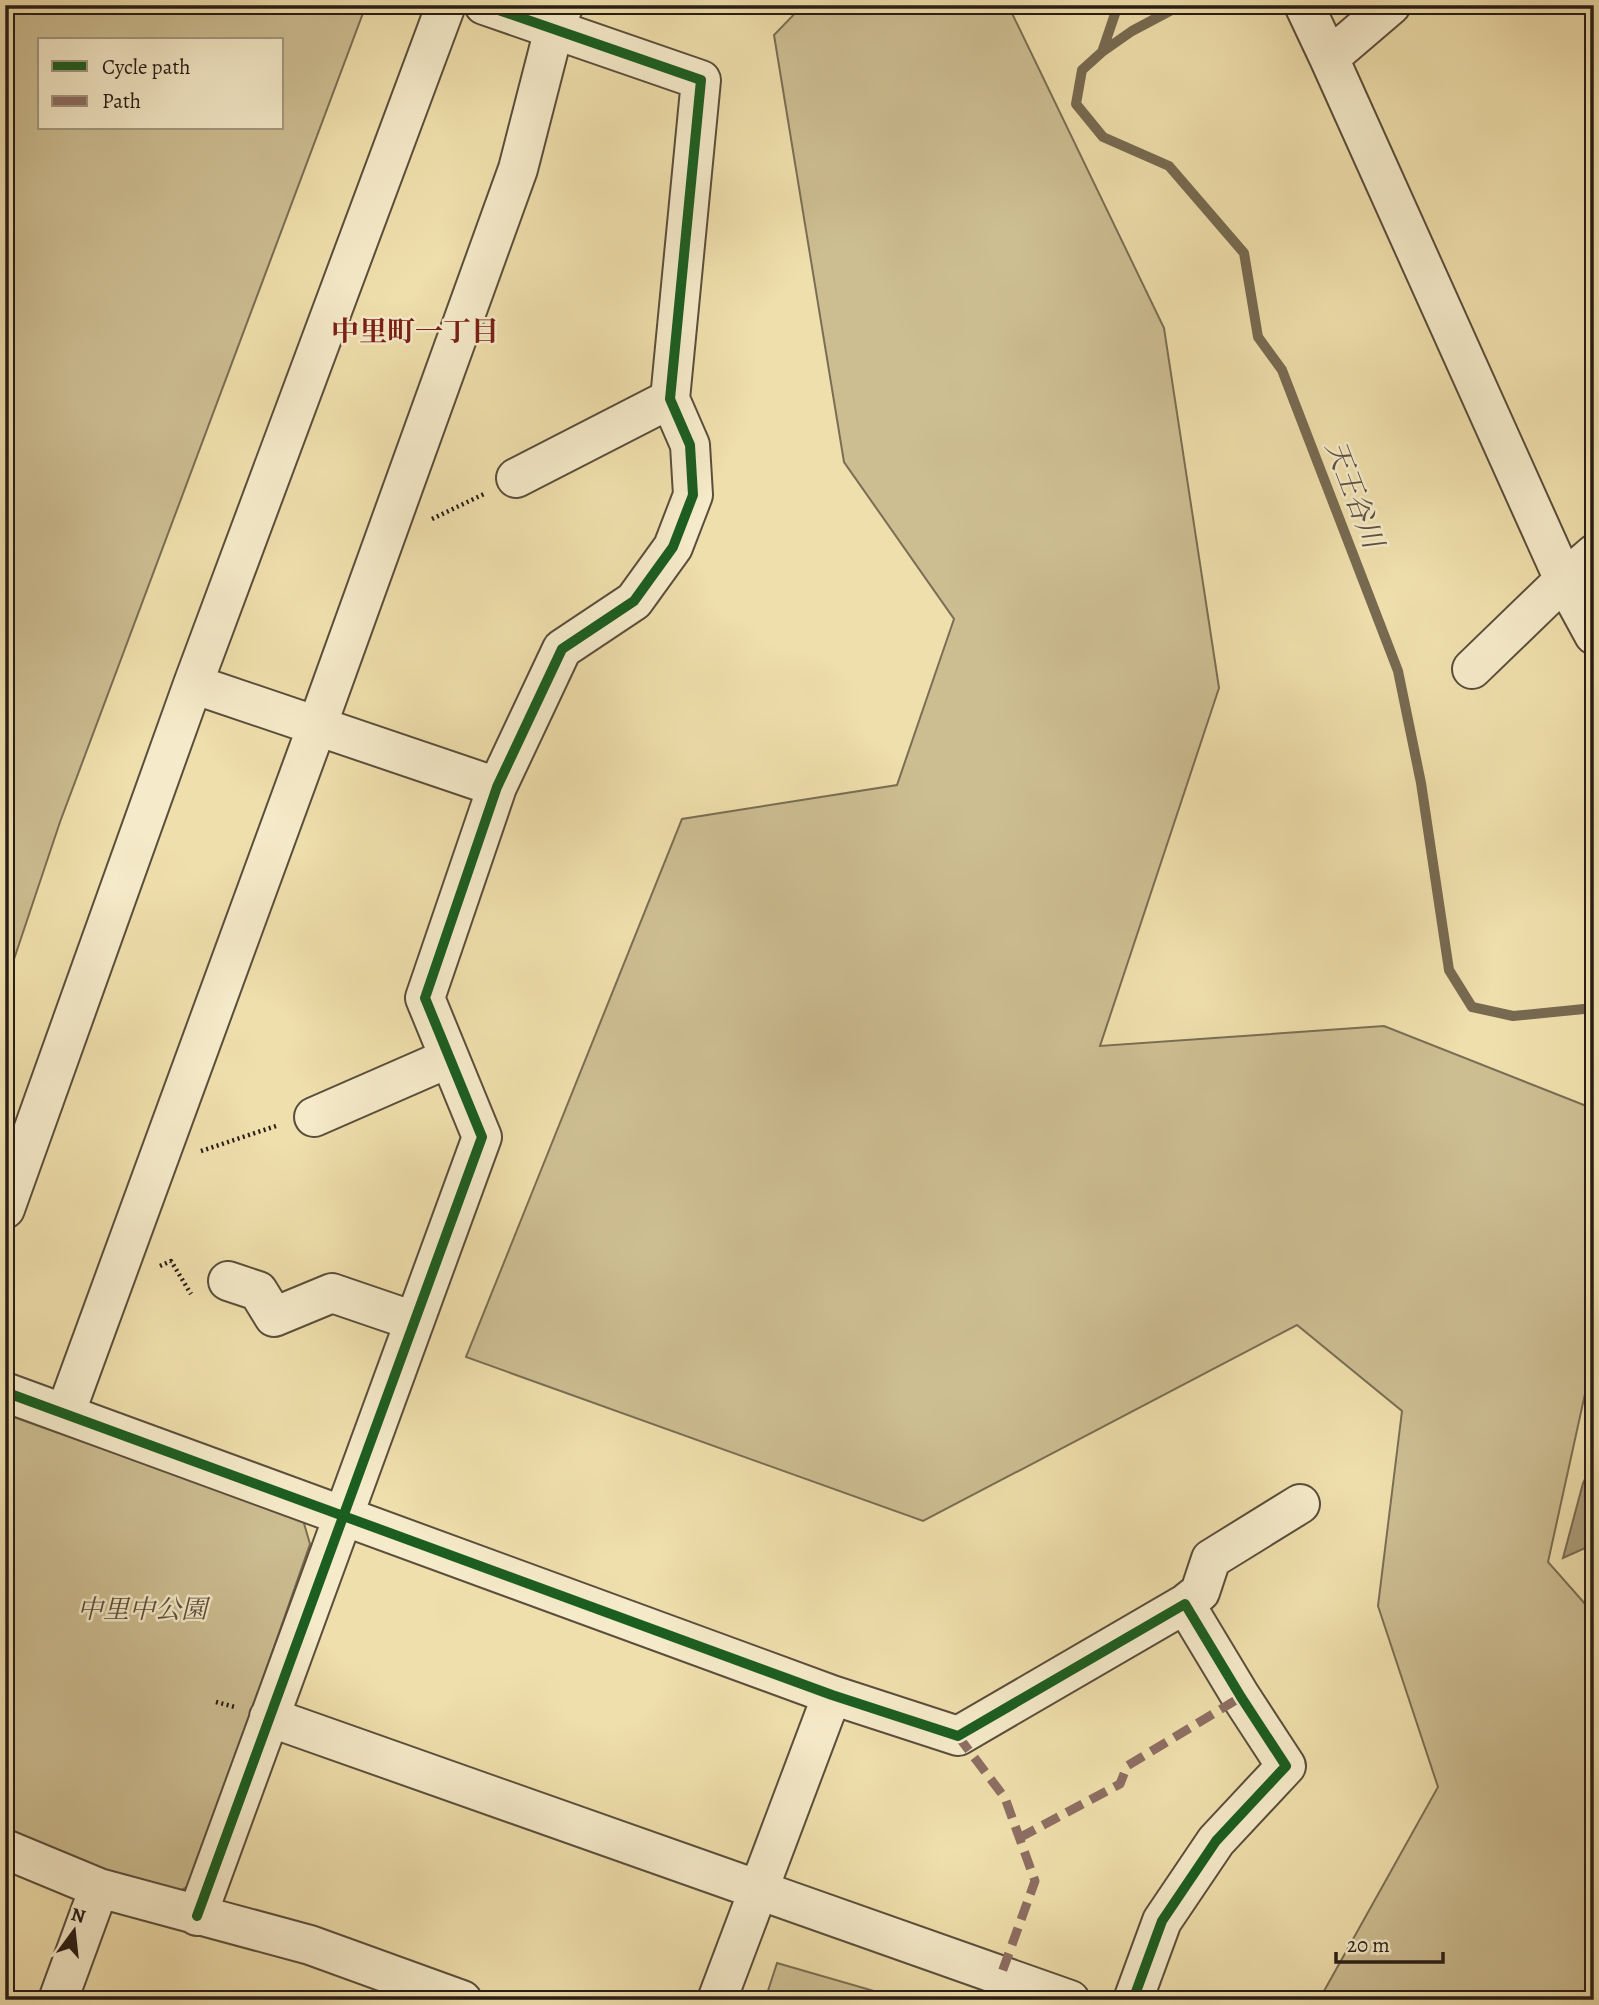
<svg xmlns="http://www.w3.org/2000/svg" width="1599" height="2005" viewBox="0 0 1599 2005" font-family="Alegreya,'Noto Serif JP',serif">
	<rect width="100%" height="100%" fill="#efdfac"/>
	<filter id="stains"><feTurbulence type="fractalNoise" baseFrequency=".00286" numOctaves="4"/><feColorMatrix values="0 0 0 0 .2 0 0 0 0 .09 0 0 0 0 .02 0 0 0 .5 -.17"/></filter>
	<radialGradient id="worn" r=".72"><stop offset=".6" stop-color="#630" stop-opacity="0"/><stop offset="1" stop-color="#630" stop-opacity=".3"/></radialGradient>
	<path fill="#cdbe92" stroke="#7a6e54" stroke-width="2" fill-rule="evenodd" d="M5,5h361l-306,817 -55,164zM40,40h242v88h-242z
		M803,5h205l156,323 55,360 -119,358 284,-20 210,83v244l-46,209 46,52v386h-275l119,-213 -60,-181 24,-195 -105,-86 -374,196 -457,-164 216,-538 215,-34 57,-166 -110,-157 -70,-427z
		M5,1414l298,106 7,24 -119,341 -21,11 -165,-64z
		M777,1963l111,32 2,5h-125z"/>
	<path fill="#ab9d79" stroke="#776a51" stroke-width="2" d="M1594,1461v83l-31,14 20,-75z"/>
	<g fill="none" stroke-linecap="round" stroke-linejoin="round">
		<path stroke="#776a51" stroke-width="10" d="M1181,5l-49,26 -30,21 -20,18 -6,34 27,33 66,29 75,87 14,84 24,33 116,301 23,112 28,187 23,37 41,9 81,-8
			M1102,52l16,-47"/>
		<g stroke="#5a4e3c" stroke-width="42">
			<path id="minor" d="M1304,5l25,53 235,522 30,55
				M1329,58l62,-53
				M516,478l154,-79
				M1472,669l92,-89 30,-26
				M193,684l304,103
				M314,1117l135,-59
				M5,1209l188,-525 253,-679
				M228,1281l30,10 16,26 58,-24 82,28
				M5,1392l827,303 126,41 227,-132 56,93 45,69 -70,75 -54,80 -29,79
				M65,1414l252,-688 201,-557 36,-140 9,-22
				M1185,1604l15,-12 11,-33 89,-55
				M269,1717l801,283
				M5,1849l94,39 211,57 152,55
				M197,1916l285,-779 -57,-139 72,-211 65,-138 72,-48 39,-54 20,-52 -3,-50 -20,-46 31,-319 -217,-75
				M58,2000l41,-112
				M717,2000l115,-305"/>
		</g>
		<path stroke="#281d16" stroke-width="4.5" stroke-dasharray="2 3.5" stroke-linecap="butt" d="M432,519l52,-25
			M201,1151l78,-26
			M160,1266l11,-5 20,33
			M216,1702l19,5"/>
		<use href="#minor" stroke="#f5eac9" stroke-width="38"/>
		<path stroke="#8d6e63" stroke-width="9" stroke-dasharray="18 9" stroke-linecap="butt" d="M958,1736l47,62 30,83 -34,94
			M1019,1838l101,-54 7,-18 114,-69"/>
		<g stroke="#f5eac9" stroke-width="15">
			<path id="cycleway" d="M5,1392l827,303 126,41 227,-132 56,93 45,69 -70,75 -54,80 -29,79
				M197,1916l285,-779 -57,-139 72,-211 65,-138 72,-48 39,-54 20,-52 -3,-50 -20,-46 31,-319 -217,-75"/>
		</g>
		<use href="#cycleway" stroke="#1b5e20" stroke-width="10"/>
	</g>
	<g text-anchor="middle" stroke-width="5" stroke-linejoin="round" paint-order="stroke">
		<g font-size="26" font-style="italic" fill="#5a4d3b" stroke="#f5eac9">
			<text x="142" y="1618">中里中公園</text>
		</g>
		<g font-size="28" font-weight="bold" fill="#7a1f14" stroke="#f5eac9">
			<text x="415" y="341">中里町一丁目</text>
		</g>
		<g font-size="28" font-style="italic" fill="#5c503e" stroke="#f5eac9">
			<text transform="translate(1355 494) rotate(69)" y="10">天王谷川</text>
		</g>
	</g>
	<rect width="1599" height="2005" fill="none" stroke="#efdfac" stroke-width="28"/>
	<rect x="7" y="7" width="1585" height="1991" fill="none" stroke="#281d16" stroke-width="3.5"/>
	<rect x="14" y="14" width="1571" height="1977" fill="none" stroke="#281d16" stroke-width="2"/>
	<rect x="38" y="38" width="245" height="91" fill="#f5eac9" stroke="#a39881" stroke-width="2"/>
	<rect x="52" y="61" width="35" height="10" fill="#1b5e20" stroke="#a39881" stroke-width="2"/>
	<text x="102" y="74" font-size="21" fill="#281d16">Cycle path</text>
	<rect x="52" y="96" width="35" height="10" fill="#8d6e63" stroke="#a39881" stroke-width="2"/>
	<text x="102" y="108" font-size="21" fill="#281d16">Path</text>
	<g transform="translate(74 1931) rotate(15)" stroke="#f5eac9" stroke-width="5" paint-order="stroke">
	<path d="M0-5L12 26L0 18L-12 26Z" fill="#281d16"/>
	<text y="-10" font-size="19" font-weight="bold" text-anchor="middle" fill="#281d16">N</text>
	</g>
	<path d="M1336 1952v10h107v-10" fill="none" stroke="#281d16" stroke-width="3.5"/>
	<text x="1347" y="1952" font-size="21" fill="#281d16" stroke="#f5eac9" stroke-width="5" paint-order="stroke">20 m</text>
	<rect width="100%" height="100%" filter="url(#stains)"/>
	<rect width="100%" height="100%" fill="url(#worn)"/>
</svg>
